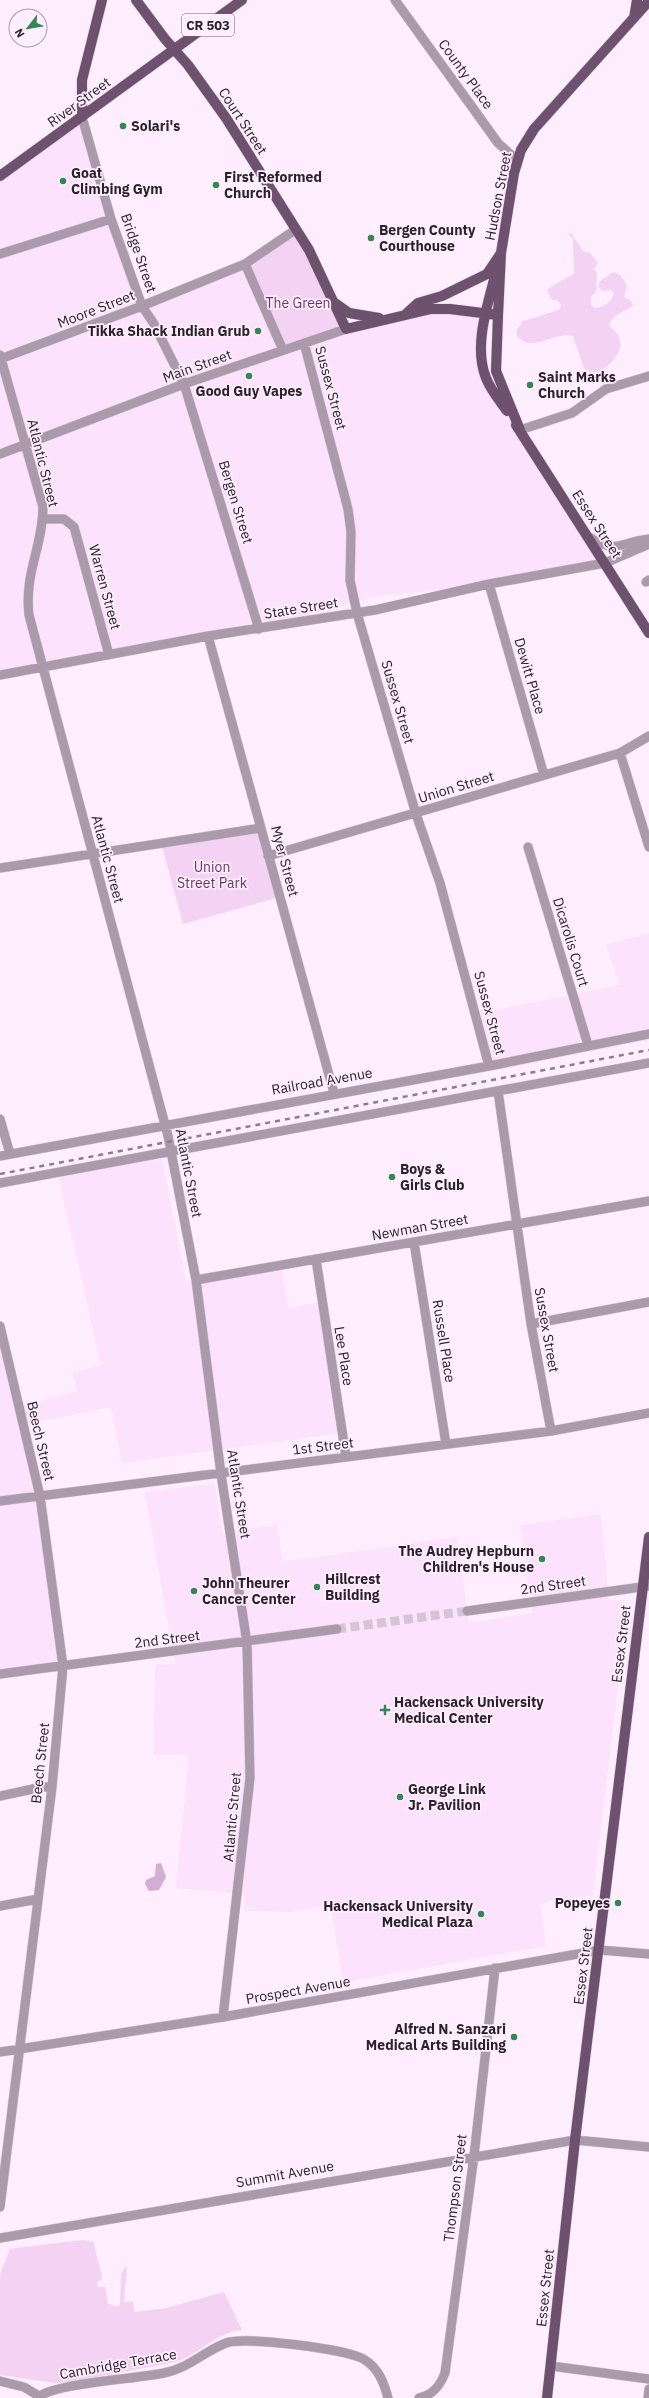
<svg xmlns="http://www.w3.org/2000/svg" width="649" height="2398" viewBox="0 0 649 2398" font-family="'IBM Plex Sans',sans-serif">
	<rect width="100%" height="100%" fill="#fef"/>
	<path fill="#fce2fc" d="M82,117l60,189 103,-42 38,85 142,-41 60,5 -4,51 124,199 -116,21 -117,13 -113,32 -259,46v-499z
		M649,933v107l-155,31 -18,-57 144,-29 -14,-40z
		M162,1160l24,122 95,-17 7,43 33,-6 19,131 -218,30 -11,-56 -88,18 17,71 23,170 -63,8v-348l19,80 58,-14 -4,-19 28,-8 -44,-195z
		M214,1484l9,49 54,-8 6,37 174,-25 12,86 63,-10 -12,-88 81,-11 8,86h11l7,12 -34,283 -53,8 6,43 -203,36 -12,-77 -39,7 -48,-1 1,-17 -69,-6 13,-133h-35l1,-90 20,-1 -30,-172z"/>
	<path fill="#f4d2f4" d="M295,230l51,99 -63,21 -38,-86z
		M571,233l12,18 7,2 8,10 -4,6 3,4 -1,19 -5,4v9l4,3c9,-1 17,-6 19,-15l-3,-3 -8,1 -4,-3v-6l14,-10 7,3 7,10 -3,12 7,4 2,4c-9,8 -18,7 -24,20l9,10 3,9c-5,17 -12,23 -28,30l-9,-6 -11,-32c-20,-5 -39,18 -56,0v-6l6,-9 36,-11 2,-5 -4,-5h-5l-5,-10 5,-4 22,-12 -1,-36 -5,-4z
		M261,828l19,69 -97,27 -22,-81z
		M82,2240l12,2c1,13 7,24 8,37l-5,3 1,5h7l3,17 9,3 3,-3 1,-29 5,-10c2,9 -2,26 -2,37l9,-1 1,11 33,-4 57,-16 18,38c-25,2 -43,24 -66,32l-101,19 -20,2 -55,-8v-98c1,-11 8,-17 9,-28z"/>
	<path fill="#d3add3" d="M161,1863l5,14 -7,13 -10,1 -4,-7 1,-4 9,-4 1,-12z"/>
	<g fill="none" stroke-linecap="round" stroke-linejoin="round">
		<path stroke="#d5c5d5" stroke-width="9" stroke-dasharray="9 4.5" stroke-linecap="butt" d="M337,1629l130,-18"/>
		<g stroke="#d9c9d9" stroke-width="10">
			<path id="minor" d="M395,0l103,143 19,17
				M82,117l29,102 31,87 12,18 30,60 75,245
				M0,254l111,-35
				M245,264l38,86
				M304,343l44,166 3,23 -1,48 7,33 59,201 24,69 49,183
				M0,355l43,152c0,39 -19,66 -14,108l139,521 28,144 25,194 26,169 3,135 -27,239
				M0,359l142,-53 103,-42 50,-34
				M520,430l52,-17 34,-24 43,-13
				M0,454l184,-70 162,-55
				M42,519h22l10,8 35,128
				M589,537c29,18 31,5 60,2
				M646,582l3,-2
				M489,584l55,191
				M208,636l126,457
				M0,675l208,-39 167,-26 114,-26 116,-21 44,-19
				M620,753l29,94
				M528,847l60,198
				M268,856l352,-103 29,-17
				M0,868l261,-40
				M498,1091l33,233 20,107
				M0,1119l10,35
				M0,1156l489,-90 160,-32
				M0,1183l649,-120
				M414,1242l32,202
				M316,1259l30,198
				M196,1280l453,-79
				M531,1324l118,-22
				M0,1326l40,170 23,170 -11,121 -52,420
				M0,1501l551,-70 98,-18
				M467,1611l182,-25
				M0,1674l337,-45
				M0,1796l42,-9h10
				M0,1906l38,-7
				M0,2052l223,-35 377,-67 49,4
				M0,2238l575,-98 74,7
				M551,2366l98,13
				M0,2381l24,6 15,9
				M37,2398c16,-15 100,-19 127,-25 25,-5 39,-21 62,-30 18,-7 123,6 139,17 14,9 19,23 23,38
				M419,2398c14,-3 21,-12 26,-25l29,-217 21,-188
				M648,2398l1,-9"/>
		</g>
		<g stroke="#d9c9d9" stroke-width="11">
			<path id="major" d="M136,0l29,39 23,26 38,53 83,132 37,79 85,-20h19l48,6
				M634,18l3,-18
				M82,117v-37l20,-80
				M0,176l242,-176
				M496,272c-8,32 -23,74 -10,106 4,11 14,23 21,33
				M335,303l14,10 30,5
				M407,313l11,-10 24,-7 45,-22 14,-21
				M516,425l133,208
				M520,430l-24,-59 2,-56 3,-62 13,-80 7,-23 13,-21 115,-128
				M547,2398l28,-258 74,-603"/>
		</g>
		<use href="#minor" stroke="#ab9aab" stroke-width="9"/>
		<use href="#major" stroke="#6e516e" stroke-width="10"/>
		<path stroke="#8b7e8b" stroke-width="2.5" stroke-dasharray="5 5" stroke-linecap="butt" d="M0,1174l649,-124"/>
	</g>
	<g fill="#358657" stroke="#fef" stroke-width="1.5">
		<circle cx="123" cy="126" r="4"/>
		<circle cx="63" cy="181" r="4"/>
		<circle cx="216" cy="185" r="4"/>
		<circle cx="371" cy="238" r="4"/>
		<circle cx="258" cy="331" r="4"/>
		<circle cx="249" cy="376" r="4"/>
		<circle cx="530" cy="385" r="4"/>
		<circle cx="392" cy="1177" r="4"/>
		<circle cx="542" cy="1559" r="4"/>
		<circle cx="317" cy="1587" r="4"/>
		<circle cx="194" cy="1591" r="4"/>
		<path d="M383 1704h4v4h4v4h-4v4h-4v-4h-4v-4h4z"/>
		<circle cx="400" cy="1797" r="4"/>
		<circle cx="618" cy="1903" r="4"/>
		<circle cx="481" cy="1914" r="4"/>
		<circle cx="514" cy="2037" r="4"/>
	</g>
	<g text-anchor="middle" stroke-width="3.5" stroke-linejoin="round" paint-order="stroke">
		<rect fill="#fef" stroke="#6b5e6b" stroke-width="1" x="182" y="14" width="52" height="22" rx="3"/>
		<g font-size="13" font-weight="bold" fill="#2b212b">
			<text x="208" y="30">CR 503</text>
		</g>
		<g font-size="14" fill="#2b212b" stroke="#fef">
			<text transform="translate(466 74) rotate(54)" y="5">County Place</text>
			<text transform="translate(79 102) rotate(-36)" y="5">River Street</text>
			<text transform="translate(243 121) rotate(57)" y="5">Court Street</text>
			<text transform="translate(498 196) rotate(-79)" y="5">Hudson Street</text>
			<text transform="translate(139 253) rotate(71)" y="5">Bridge Street</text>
			<text transform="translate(96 309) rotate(-21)" y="5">Moore Street</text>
			<text transform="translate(197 366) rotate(-20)" y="5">Main Street</text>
			<text transform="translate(331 388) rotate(75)" y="5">Sussex Street</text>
			<text transform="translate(43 463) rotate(76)" y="5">Atlantic Street</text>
			<text transform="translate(236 502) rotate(73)" y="5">Bergen Street</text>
			<text transform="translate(597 524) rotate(57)" y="5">Essex Street</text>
			<text transform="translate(105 587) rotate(75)" y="5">Warren Street</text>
			<text transform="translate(301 608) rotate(-9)" y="5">State Street</text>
			<text transform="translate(530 676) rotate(74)" y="5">Dewitt Place</text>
			<text transform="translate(398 702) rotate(74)" y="5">Sussex Street</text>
			<text transform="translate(456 787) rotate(-17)" y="5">Union Street</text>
			<text transform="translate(108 859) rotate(75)" y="5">Atlantic Street</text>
			<text transform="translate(285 861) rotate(75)" y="5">Myer Street</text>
			<text transform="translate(571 942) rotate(73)" y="5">Dicarolis Court</text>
			<text transform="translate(490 1013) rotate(75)" y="5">Sussex Street</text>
			<text transform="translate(322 1081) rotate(-10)" y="5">Railroad Avenue</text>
			<text transform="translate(189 1173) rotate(79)" y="5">Atlantic Street</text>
			<text transform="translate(420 1227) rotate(-10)" y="5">Newman Street</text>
			<text transform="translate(547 1330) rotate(80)" y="5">Sussex Street</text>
			<text transform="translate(444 1341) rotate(81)" y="5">Russell Place</text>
			<text transform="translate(344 1356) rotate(81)" y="5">Lee Place</text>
			<text transform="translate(41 1441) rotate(77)" y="5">Beech Street</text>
			<text transform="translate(323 1446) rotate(-7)" y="5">1st Street</text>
			<text transform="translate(239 1494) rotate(81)" y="5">Atlantic Street</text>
			<text transform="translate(553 1585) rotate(-8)" y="5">2nd Street</text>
			<text transform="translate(167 1639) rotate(-7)" y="5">2nd Street</text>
			<text transform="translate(621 1644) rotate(-83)" y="5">Essex Street</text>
			<text transform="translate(40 1763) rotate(-84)" y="5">Beech Street</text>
			<text transform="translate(232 1817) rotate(-85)" y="5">Atlantic Street</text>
			<text transform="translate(583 1966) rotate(-83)" y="5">Essex Street</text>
			<text transform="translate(298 1990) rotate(-10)" y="5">Prospect Avenue</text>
			<text transform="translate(285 2174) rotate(-10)" y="5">Summit Avenue</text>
			<text transform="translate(455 2188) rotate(-83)" y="5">Thompson Street</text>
			<text transform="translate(545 2288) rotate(-84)" y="5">Essex Street</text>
			<text transform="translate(118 2364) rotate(-10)" y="5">Cambridge Terrace</text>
		</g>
		<g font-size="14" font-weight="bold" fill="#2b212b" stroke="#fef" text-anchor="start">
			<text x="131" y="131">Solari's</text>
			<text x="71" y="178">Goat<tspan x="71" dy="16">Climbing Gym</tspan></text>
			<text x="224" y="182">First Reformed<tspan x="224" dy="16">Church</tspan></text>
			<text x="379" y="235">Bergen County<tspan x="379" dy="16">Courthouse</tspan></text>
			<text x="250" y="336" text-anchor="end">Tikka Shack Indian Grub</text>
			<text x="538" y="382">Saint Marks<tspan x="538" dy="16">Church</tspan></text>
			<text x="249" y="396" text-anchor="middle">Good Guy Vapes</text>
			<text x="400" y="1174">Boys &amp;<tspan x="400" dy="16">Girls Club</tspan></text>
			<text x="534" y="1556" text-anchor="end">The Audrey Hepburn<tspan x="534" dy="16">Children's House</tspan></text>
			<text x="325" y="1584">Hillcrest<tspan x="325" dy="16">Building</tspan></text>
			<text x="202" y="1588">John Theurer<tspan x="202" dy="16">Cancer Center</tspan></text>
			<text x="394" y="1707">Hackensack University<tspan x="394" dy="16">Medical Center</tspan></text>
			<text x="408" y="1794">George Link<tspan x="408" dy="16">Jr. Pavilion</tspan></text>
			<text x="610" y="1908" text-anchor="end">Popeyes</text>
			<text x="473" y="1911" text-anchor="end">Hackensack University<tspan x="473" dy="16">Medical Plaza</tspan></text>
			<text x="506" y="2034" text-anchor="end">Alfred N. Sanzari<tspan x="506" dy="16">Medical Arts Building</tspan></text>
		</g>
		<g font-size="14" fill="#68386a" stroke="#fef">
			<text x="298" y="308">The Green</text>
			<text x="212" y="872">Union<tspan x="212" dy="16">Street Park</tspan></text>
		</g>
	</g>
	<g transform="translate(28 28) rotate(239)"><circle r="19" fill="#ffeeff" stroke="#aa9caa"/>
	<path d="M0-3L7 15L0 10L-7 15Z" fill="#358657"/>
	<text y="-6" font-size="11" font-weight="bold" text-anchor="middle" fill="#2b212b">N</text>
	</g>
</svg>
